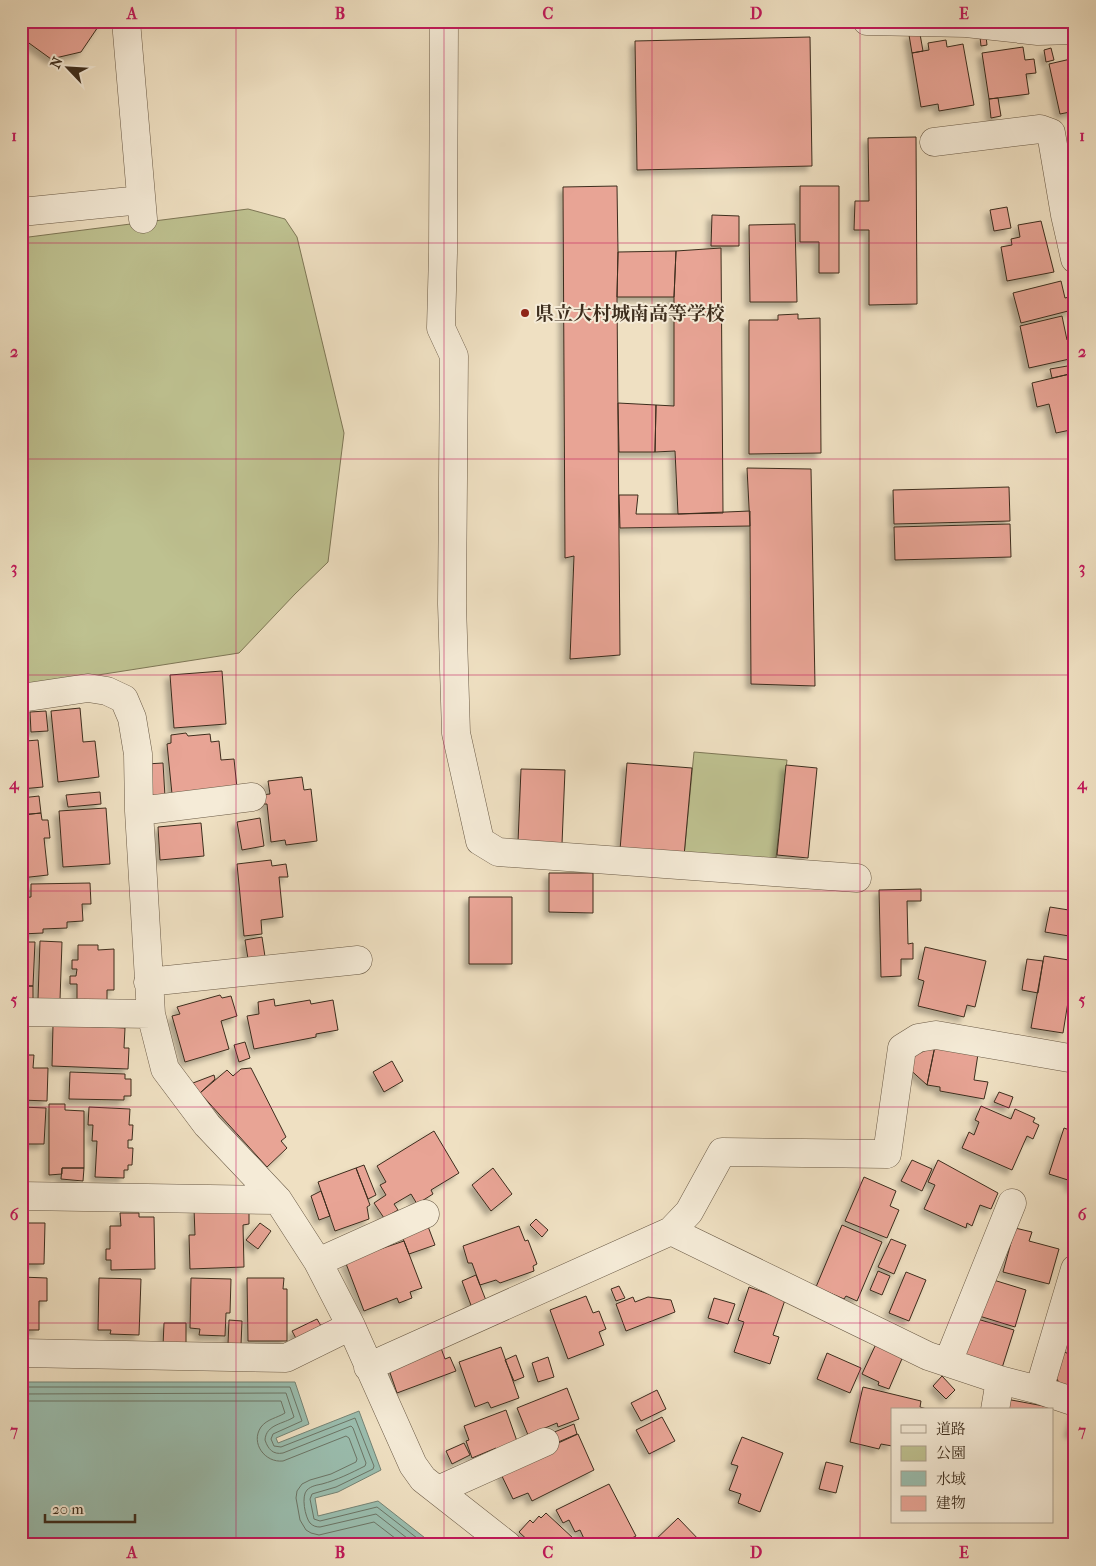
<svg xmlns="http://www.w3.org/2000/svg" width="1096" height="1566" viewBox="0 0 1096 1566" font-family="'IM FELL French Canon','Noto Serif JP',serif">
	<defs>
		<filter id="shadow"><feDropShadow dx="-4.5" dy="4.5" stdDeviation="2.5" flood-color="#0004"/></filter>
	</defs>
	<rect width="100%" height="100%" fill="#efe0c2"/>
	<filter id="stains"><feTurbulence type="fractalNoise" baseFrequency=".004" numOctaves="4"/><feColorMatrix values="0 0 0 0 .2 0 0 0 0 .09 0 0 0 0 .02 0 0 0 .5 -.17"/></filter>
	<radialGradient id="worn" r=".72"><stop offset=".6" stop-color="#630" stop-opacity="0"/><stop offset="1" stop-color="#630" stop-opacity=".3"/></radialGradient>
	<path fill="#bec190" stroke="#7e7756" d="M248,209l37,10 12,18 47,196 -16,129 -33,32 -56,59 -218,34v-449z
		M694,752l93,8 -11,98 -92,-2z"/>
	<path fill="#9abdae" stroke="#758374" d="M21,1382h274l14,42 -33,14 2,5 81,-32 22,59 -43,22 -23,6 3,18 60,-15 56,44h-413z"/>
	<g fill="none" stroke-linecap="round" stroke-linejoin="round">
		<path stroke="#6c7566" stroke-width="1" d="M21,1387h269l12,34 -29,13 -2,5 3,7 7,1 74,-29 19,48 -1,3 -37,18 -24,7 -2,5 4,20 6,2 57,-14 49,38
			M21,1394l265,-1 8,24c-10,7 -28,7 -29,23 3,9 8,15 18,13l68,-27 2,2 13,35 -1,3c-14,7 -28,14 -43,18 -5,1 -11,2 -15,6 -6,6 -2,27 3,33 3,3 6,4 10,4l56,-13 40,31
			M21,1401h260l4,12c-8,5 -18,6 -24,14 -11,16 4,36 22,34l63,-25 3,2 8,21 -1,3 -25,12 -21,6 -8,4 -5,7 -1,7 4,22 6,10 5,3 8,2 55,-13 30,23"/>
	</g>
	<path fill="#e8a495" stroke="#3d2d1d" filter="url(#shadow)" d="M21,21h81l-21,31 -30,7 -29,-21z
		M920,34l3,17 -11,2 -3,-18z
		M986,36l1,9 -6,1 -1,-9z
		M810,37l2,129 -175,4 -2,-129z
		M946,40l1,7 16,-3 11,61 -35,6 -1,-7 -17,3 -9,-54 17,-3 -1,-7z
		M1023,47l2,13 9,-1 2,14 -10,1 3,20 -40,5 -7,-46z
		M1051,48l3,12 -8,2 -2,-12z
		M1075,58v53l-15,3 -11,-50z
		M998,98l3,18 -10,2 -2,-19z
		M916,137l1,167 -48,1v-75h-15l1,-29h14l-1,-63z
		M1075,145v40l-9,-38z
		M617,186l1,66 -1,45 3,358 -50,4 4,-103 -9,2 -2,-371z
		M800,186h39v87h-20v-31h-19z
		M1007,207l4,21 -17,3 -4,-21z
		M712,215l27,1v30h-28z
		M1041,221l13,51 -47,9 -6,-34 11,-2 -1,-6 9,-2 -2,-12z
		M795,224l2,78h-47l-1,-77z
		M721,248l2,265 -45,1 -3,-63 -20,1 1,-47 18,1v-109l2,-46z
		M676,251l-2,46h-57l1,-45z
		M1061,281l4,17 4,-1 3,13 -51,13 -8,-30z
		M798,314v5l22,-1 1,135 -72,1v-134h29v-5z
		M1062,316l5,24 3,-1 4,19 -45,10 -9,-42z
		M1073,365l1,8 -22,5 -2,-9z
		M1074,373l1,14h-2l2,7v35l-19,4 -7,-29 -12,3 -5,-24z
		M618,403l38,2 -1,47h-36z
		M747,468l64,1 4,217 -64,-2 -1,-158z
		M1009,487l1,34 -116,3 -1,-34z
		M619,495h19l-2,19h42l72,-3v15l-130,2z
		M1010,524l1,33 -116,3 -1,-33z
		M222,671l4,53 -52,4 -4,-53z
		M80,708l3,34 12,-1 4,36 -41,5 -7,-71z
		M46,711l2,20 -17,1 -1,-20z
		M24,728l2,13 12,-1 5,47 -22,2v-60z
		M186,733l2,3 22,-2 1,8 8,-1 2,19 13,-1 3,29 -65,6 -5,-50 4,-1v-8z
		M163,763l2,34 -17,1 -2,-34z
		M627,763l65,5 -8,88 -64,-6z
		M786,765l31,3 -9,90 -31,-3z
		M521,769l44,1 -3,74 -44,-2z
		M302,777l2,13 7,-1 6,52 -31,4 -1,-5 -14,2 -4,-38h-5l-2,-9 10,-1 -2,-13z
		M100,792l1,12 -33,3 -2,-12z
		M39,796l2,17 -20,2v-17z
		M106,808l4,56 -47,3 -4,-56z
		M41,813l1,7h6l2,18h-6l4,37 -27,3v-63z
		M260,818l4,28 -22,4 -5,-28z
		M201,823l3,33 -44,4 -2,-33z
		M271,860l1,6 14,-2 2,13h-9l4,40 -22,3 1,14 -18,2 -7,-72z
		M549,873h44v40l-44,-1z
		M90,883l1,21h-9l1,17 -16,1v6l-24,1v4l-22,1v-36l10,-1v-13z
		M921,889v12h-14l1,43 5,-1v16h-12v17l-20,1 -2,-87z
		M469,897h43v67h-43z
		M1050,907l25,4v26l-30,-5z
		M262,937l4,26 -17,2 -4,-25z
		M40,941l22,1 -2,58 -22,-1z
		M21,942h14l-2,44h-12z
		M78,945h20v5l16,-1v41h-7v10h-30v-16h-7v-8h6l1,-7h-5v-9h6z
		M925,947l61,14 -11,46 -8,-2 -3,12 -46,-11 6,-25 -6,-2z
		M1044,956l31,5v43l-7,-2 -5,31 -32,-5z
		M1027,959l16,2 -5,32 -16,-3z
		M22,986h11v18h-12z
		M220,995l2,3 9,-2 6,20 -16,5 8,28 -44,13 -13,-46 8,-2 -3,-7z
		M274,999l1,7 35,-6 1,4 22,-4 5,30 -22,4v3l-62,12 -7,-33 12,-2 -1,-12z
		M53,1025l72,3 -1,20h5l-1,21 -76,-3z
		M21,1030l7,1 -1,24h7l-1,13h15l-1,33 -26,-1z
		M245,1042l5,16 -11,4 -5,-17z
		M935,1046l43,8 -4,26 14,2 -4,17 -44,-8v-4l-13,-2z
		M935,1046l-8,39 -21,-19 7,-10z
		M392,1061l11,20 -19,11 -11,-20z
		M251,1068l35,69 -5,4 6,7 -20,19 -67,-74 27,-23 6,6 8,-7z
		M70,1072l55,2v5h6v17h-7v4l-55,-1z
		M214,1075l1,4 -15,14 -7,-10z
		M999,1092l14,5 -4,11 -15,-6z
		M49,1104h16v6l19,1v57h-22v6l-13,1z
		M981,1106l30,13 4,-10 20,9 -2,4 6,3 -6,14 -6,-3 -15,34 -50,-22 7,-16 5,3 5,-13 -4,-2z
		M21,1107l25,1 -2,36h-23z
		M89,1107l41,2 -1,16h4l-1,15h-4v8h5l-1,17h-4v5h-4v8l-29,-1 2,-36h-5l1,-16h-5z
		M1064,1128l11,4v56l-6,-2 2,-5 -22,-7z
		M434,1131l25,42 -28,17 2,4 -16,10 -6,-10 -17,10 4,6 -14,8 -10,-15 12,-8 -6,-10 6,-3 -9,-16z
		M21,1144h7v21h-7z
		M912,1160l20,9 -10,22 -21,-10z
		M938,1160l60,33 -7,16 -11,-4 -8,21 -5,-3 -1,5 -42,-19 11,-24 -7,-3z
		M364,1165l12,30 -8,4 -12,-31z
		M62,1168h22l-1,13 -22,-2z
		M356,1168l14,37 -3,2 2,12 -34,12 -17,-49z
		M493,1168l19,26 -21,17 -19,-26z
		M864,1177l32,14 -6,15 9,4 -12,28 -42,-17z
		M321,1191l9,25 -11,4 -8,-24z
		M249,1207v17l-6,1 1,42 -54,2 -1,-34h6l-1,-26z
		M120,1213h19v4h15l1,52 -44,1v-10h-5v-11h4v-23h11z
		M536,1219l12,11 -6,7 -12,-12z
		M426,1221l9,24 -26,9 -9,-23z
		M21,1223h24l-1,41h-23z
		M260,1223l11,8 -13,18 -12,-9z
		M842,1225l40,17 -25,59 -11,-5 -2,3 -28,-12z
		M519,1226l6,15 3,-1 9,24 -4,2 1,5 -34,12 -4,-3 -16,5 -8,-22h-4l-5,-17z
		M1015,1228l17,4 -3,9 30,8 -10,35 -46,-12z
		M891,1239l15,6 -12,29 -16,-7z
		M404,1241l18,47 -12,4 2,6 -13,5 -2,-5 -33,13 -19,-50z
		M878,1271l12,5 -8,19 -12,-5z
		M906,1272l20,8 -17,41 -20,-8z
		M476,1275l11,28 -15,5 -10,-27z
		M21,1277l26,1v23h-8v29h-18z
		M99,1278l42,1 -2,56 -29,-1 1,-4h-13z
		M191,1278l40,1 -1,34h-4l-1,23 -26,-1 1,-6 -10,-1z
		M247,1278h37l-1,11h4v52h-39z
		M987,1278l39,12 -11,37 -39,-12z
		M619,1286l6,12 -9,3 -5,-12z
		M749,1287l36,13 -12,35 6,2 -9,27 -36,-12 10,-30 -6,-2z
		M586,1296l7,17 6,-2 7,18 -7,3 5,13 -36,14 -18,-49z
		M633,1297l2,5 13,-5 23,3 4,12 -49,19 -10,-27z
		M714,1298l21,6 -7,20 -20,-6z
		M974,1318l40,12 -12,38 -40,-13z
		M317,1319l7,12 -25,13 -7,-13z
		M229,1320l13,1 -1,24 -13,-1z
		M164,1323h22v24l-23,-1z
		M876,1344l28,10 -15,35 -11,-4 1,-3 -17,-8z
		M1072,1344l3,1v47l-19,-6 2,-6 -5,-2 9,-27 7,3z
		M501,1347l18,51 -28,10 -3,-6 -13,5 -16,-45z
		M441,1348l4,11 5,-2 6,14 -59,22 -9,-26z
		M827,1353l34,15 -11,25 -33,-14z
		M516,1355l8,22 -10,4 -9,-21z
		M548,1357l6,20 -16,5 -6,-19z
		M942,1376l13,14 -9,9 -13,-13z
		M863,1387l58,14 -1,6 10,3h-38v36l-11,-2 -2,5 -29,-7z
		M567,1388l12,31 -21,8 -1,-4 -29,12 -11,-27z
		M657,1390l9,19 -25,12 -10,-18z
		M1006,1399l43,8 -1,3h-44z
		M506,1410l12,34 -21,8 -1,-4 -24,10 -6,-17 3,-1 -5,-14z
		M1075,1412v22l-6,-1z
		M662,1417l13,24 -26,13 -13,-24z
		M574,1424l3,10 -21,9 -4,-10z
		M578,1434l16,36 -62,31 -4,-8 -15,6 -14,-29z
		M742,1437l41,16 -23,59 -22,-9 3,-9 -12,-4 9,-24 -7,-2z
		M464,1443l6,12 -18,9 -6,-13z
		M826,1462l17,4 -7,27 -17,-4z
		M609,1484l27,52 -14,7v2h-38l2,-2 -6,-13 -5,2 -6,-12 -6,3 -7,-13z
		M546,1513l28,26 -4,4 2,2h-39l-14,-13 11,-12 3,3 6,-7 2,2z
		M678,1518l24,25 -1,2h-51z"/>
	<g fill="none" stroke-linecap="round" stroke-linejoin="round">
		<g stroke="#6a5a46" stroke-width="29">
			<path id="minor" d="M126,21l17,198
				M444,21l-1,232 -2,75 13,28 -2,248 4,129 24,108 18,11 359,26
				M867,21l99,2 72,8 37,-1
				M934,142l106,-13 11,4 14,82 10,44
				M21,212l120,-12
				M21,698l67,-10 19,3 17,8 8,19 6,36 1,57 12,203 14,55 42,56 71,75 40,62 33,64 62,139 10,14 84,66
				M139,811l113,-14
				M148,982l210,-22
				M21,1012l130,2
				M21,1196l257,4
				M671,1231l257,125 72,24 39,10 36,12
				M318,1262l107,-48
				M21,1353l265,5 65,-32
				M948,1362l64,-159
				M368,1367l303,-136 18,-19 33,-60 165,2 15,-106 16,-10 18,-3 139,24
				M1039,1390l36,-121
				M995,1410l5,-30
				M438,1490l107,-48"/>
		</g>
		<use href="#minor" stroke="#f5ebd7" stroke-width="28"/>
	</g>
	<path fill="none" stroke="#c2185b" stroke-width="1" stroke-opacity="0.55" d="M236,21v1524M444,21v1524M652,21v1524M860,21v1524M21,243h1054M21,459h1054M21,675h1054M21,891h1054M21,1107h1054M21,1323h1054"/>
	<circle fill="#8f2418" stroke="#f5ebd7" stroke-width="2" cx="525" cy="313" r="5"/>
	<g text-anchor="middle" stroke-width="4" stroke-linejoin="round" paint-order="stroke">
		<g font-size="19" font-weight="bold" fill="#3d2d1d" stroke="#f5ebd7" text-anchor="start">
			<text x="535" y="320">県立大村城南高等学校</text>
		</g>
	</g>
	<rect width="1096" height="1566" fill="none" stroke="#efe0c2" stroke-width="55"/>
	<rect x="891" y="1408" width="162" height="115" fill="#f5ebd7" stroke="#ab9f8d"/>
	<rect x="901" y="1425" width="25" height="8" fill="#f5ebd7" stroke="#ab9f8d"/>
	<text x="936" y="1434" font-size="15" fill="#3d2d1d">道路</text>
	<rect x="901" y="1446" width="25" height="15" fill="#bec190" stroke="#ab9f8d"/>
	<text x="936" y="1458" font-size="15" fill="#3d2d1d">公園</text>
	<rect x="901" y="1471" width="25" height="15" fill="#9abdae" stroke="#ab9f8d"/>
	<text x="936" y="1484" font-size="15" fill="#3d2d1d">水域</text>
	<rect x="901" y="1496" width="25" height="15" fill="#e8a495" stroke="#ab9f8d"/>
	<text x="936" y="1508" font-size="15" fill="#3d2d1d">建物</text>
	<g transform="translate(68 68) rotate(295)" stroke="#f5ebd7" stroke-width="4" paint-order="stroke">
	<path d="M0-4L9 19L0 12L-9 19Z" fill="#3d2d1d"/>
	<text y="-8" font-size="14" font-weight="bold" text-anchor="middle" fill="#3d2d1d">N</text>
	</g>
	<path d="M45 1514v8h90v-8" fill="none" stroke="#3d2d1d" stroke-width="2.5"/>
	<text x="52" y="1514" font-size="15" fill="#3d2d1d" stroke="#f5ebd7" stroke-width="4" paint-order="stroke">20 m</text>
	<rect x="28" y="28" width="1040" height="1510" fill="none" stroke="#c2185b" stroke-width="2"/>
	<g font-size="16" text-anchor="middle" font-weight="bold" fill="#c2185b">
		<text x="132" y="19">A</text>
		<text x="340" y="19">B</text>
		<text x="548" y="19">C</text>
		<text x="756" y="19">D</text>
		<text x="964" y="19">E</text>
		<text x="14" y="141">1</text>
		<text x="1082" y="141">1</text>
		<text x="14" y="357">2</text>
		<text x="1082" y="357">2</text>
		<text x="14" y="573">3</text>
		<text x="1082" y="573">3</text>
		<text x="14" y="789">4</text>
		<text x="1082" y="789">4</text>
		<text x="14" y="1005">5</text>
		<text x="1082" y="1005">5</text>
		<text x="14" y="1220">6</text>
		<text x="1082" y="1220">6</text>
		<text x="14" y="1436">7</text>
		<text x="1082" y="1436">7</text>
		<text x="132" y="1558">A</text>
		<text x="340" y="1558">B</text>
		<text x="548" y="1558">C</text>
		<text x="756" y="1558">D</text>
		<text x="964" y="1558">E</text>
	</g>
	<rect width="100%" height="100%" filter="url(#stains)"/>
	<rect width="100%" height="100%" fill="url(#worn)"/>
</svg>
